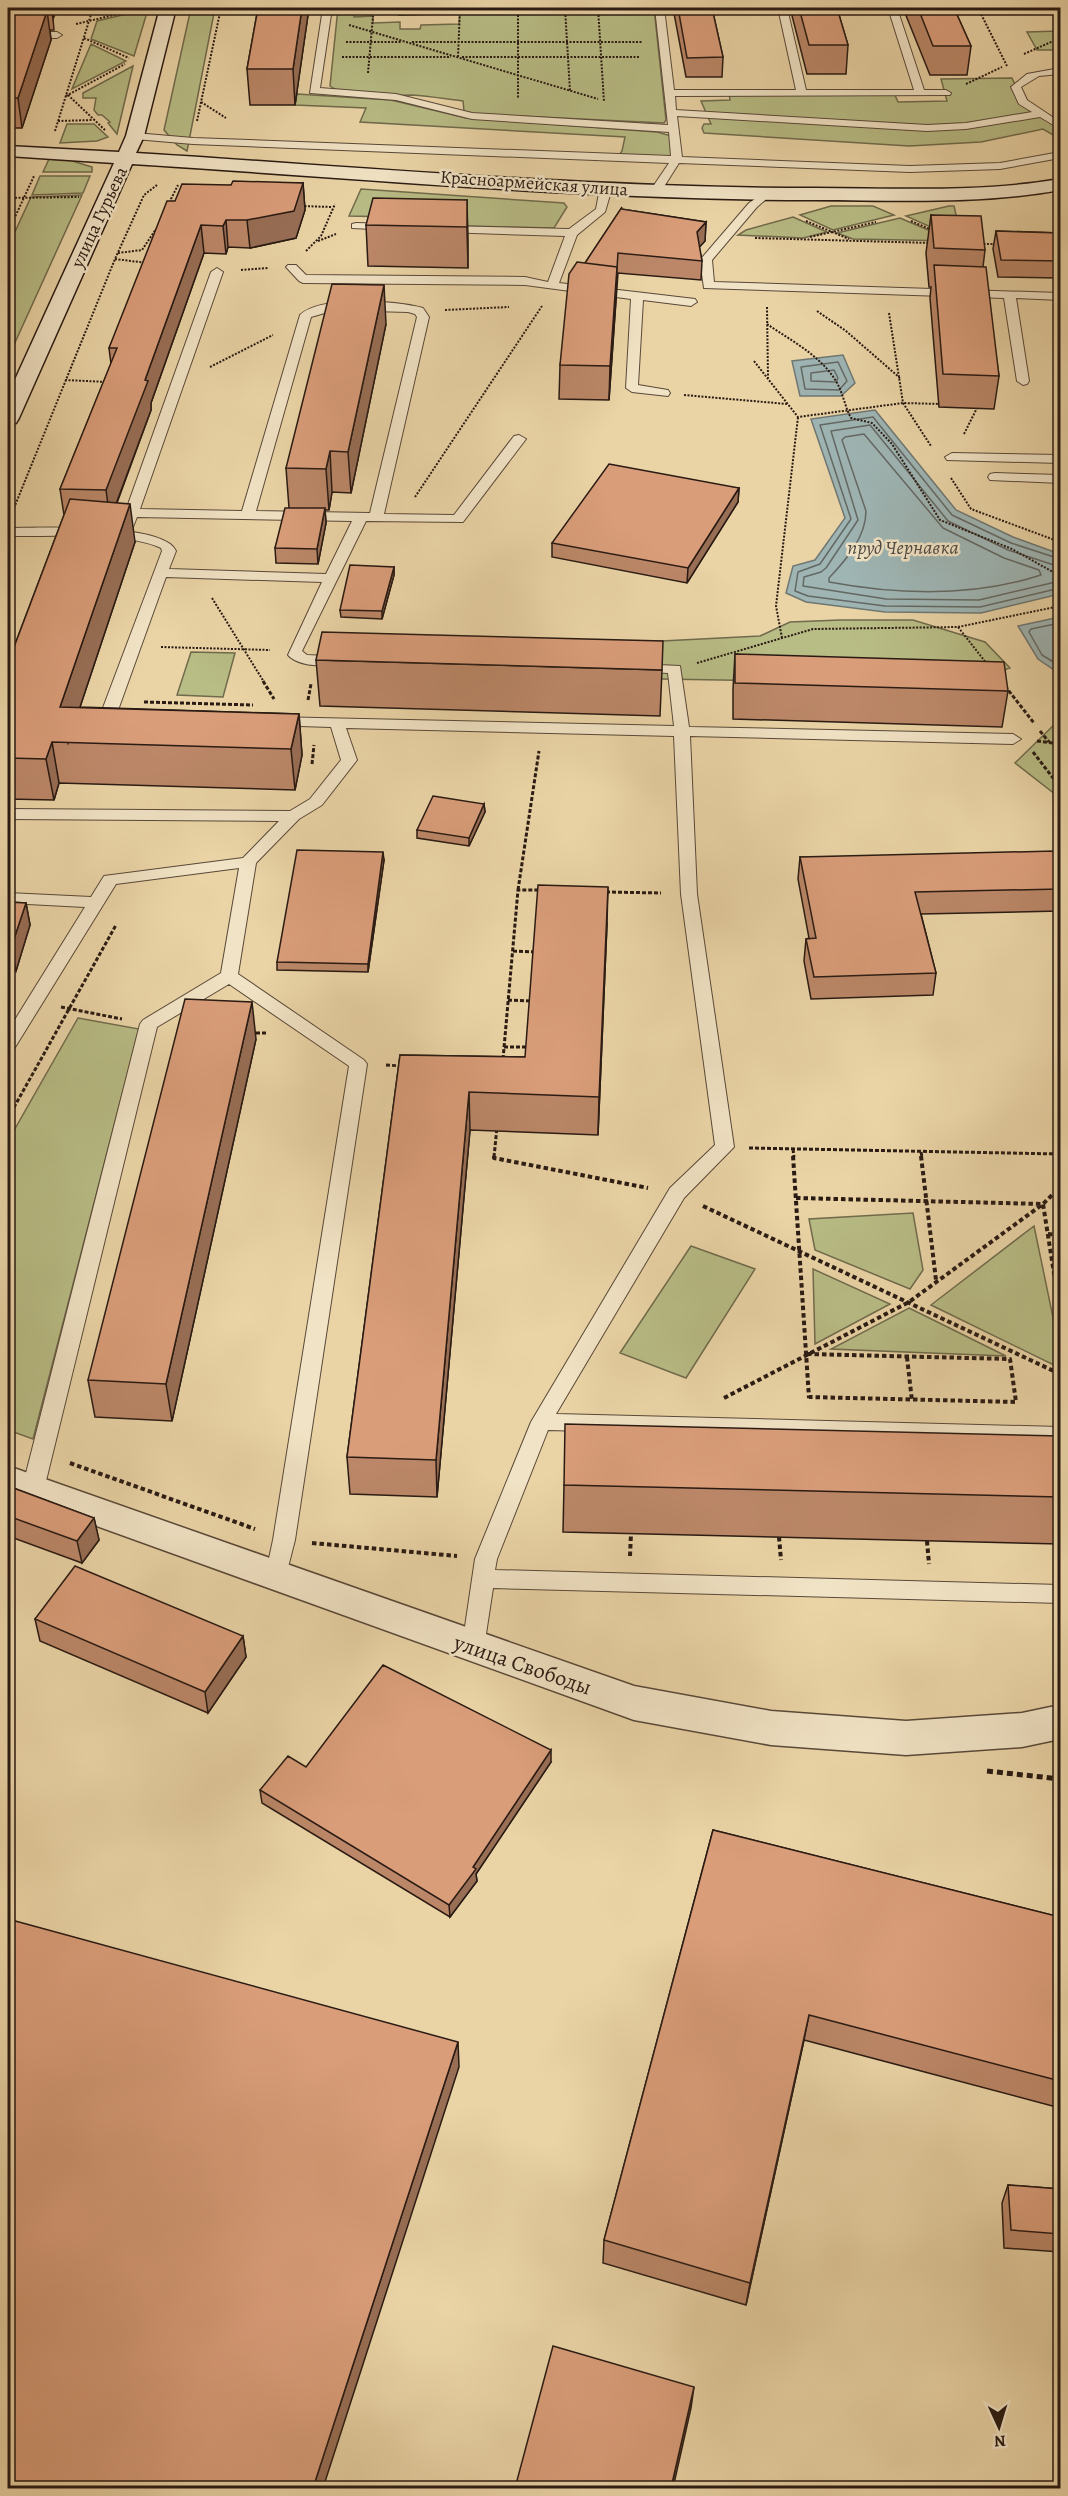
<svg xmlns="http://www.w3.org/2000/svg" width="1068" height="2496" viewBox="0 0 1068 2496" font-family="Alegreya,serif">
	<rect width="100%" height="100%" fill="#ead4a6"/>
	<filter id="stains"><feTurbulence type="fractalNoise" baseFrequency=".00333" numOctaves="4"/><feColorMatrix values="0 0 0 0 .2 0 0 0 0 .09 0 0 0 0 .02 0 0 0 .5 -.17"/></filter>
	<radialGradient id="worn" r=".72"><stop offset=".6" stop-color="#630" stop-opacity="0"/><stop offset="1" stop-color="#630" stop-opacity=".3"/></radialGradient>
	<path fill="#b8bc85" stroke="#706b4c" stroke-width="1.5" d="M191,8h24l-28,143 -10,-6 -13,-15z
		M338,8h16v9l19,-1v7l27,-1v7h20l1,-4 38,-1 1,-16h194l12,112 -2,3 -188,-9 -12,-3 -1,-10c-17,-2 -34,-5 -51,-6 -26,0 -60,7 -82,-9z
		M148,9l-14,47 -43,-17 6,-18z
		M1060,31v19h-23l-10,-18z
		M91,44l35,17 -54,28z
		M133,66l-16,68 -9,-11 2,-1 -8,-7h-4l-4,-5 2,-12h-13v-5z
		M1012,78l11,24 37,24v13l-17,-10 -62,13 -72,4 -205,-13 -2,-5 2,-4h7l-10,-23 29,-1 -1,-7h165l4,9 49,-1 -6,-22z
		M297,94l94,6 75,18 191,14 18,5 2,21 -59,-2 4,-5 3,-14 -265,-15 6,-14 -71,-3z
		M67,124h27l14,13 -11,4 -37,2z
		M49,159l20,1 23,7v5h-49z
		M40,176h50l-7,17 -51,2z
		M361,189l203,14 3,4 -13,21 -139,-3 -21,-8 -45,-1z
		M82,195l-74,163v-111l23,-50z
		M831,206h42l21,9 -61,15 -33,-15z
		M949,206h5l8,35 -56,-25z
		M793,217l34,15 -24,6 -65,-3 8,-5z
		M900,218l54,23 -101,-2 -16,-6z
		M840,620h73l72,22 25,26 -44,16 -361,-6 37,-36 118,-6 30,-14z
		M191,652l44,1 -12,44 -46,-2z
		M1060,719v79l-45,-35z
		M78,1018l61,11 -106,410 -25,-9v-289z
		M913,1213l10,57 -13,19 -95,-39 -6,-31z
		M1034,1226l26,125v17l-129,-63z
		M691,1246l64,23 -69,109 -66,-25z
		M813,1269l77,35 -75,40z
		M909,1308l97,48 -175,-7z"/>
	<path fill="#9eb5b4" stroke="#6f7774" stroke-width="1.5" d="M843,355l12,28 -14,13h-41l-8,-35z
		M875,410l81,100 57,27 47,17v40l-79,19 -96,-1 -79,-10 -20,-9 7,-27 22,-6 30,-42 -34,-99z
		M1060,617v57l-22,-15 -20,-33z"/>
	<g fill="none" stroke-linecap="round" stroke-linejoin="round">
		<path stroke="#646864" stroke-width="1.5" d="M838,362l9,19 -8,9 -34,-1 -4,-22z
			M834,370l4,8 -2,4 -25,-1v-8z
			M864,434l79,94 61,30 35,12 2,5c-68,22 -142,20 -212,7v-4c17,-18 37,-41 37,-67l-24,-71 3,-3z
			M1060,559l-49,-16 -59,-28 -79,-98 -53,8 31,94 -31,45 -22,8 -3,19 13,5 77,10 95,1 80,-19
			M1060,567l-52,-17 -60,-29 -78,-96 -39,6 27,89 -32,48 -5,4 -17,5 -1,9 83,13 93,1 81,-19
			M1060,623l-29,6 -2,3 13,23 18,11"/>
		<g stroke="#594838" stroke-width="2">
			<path id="service" d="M323,8h9l-12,80 76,6 76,19 196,12 -13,-117h9l10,82h122l-18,-82h9l19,82h108l-26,-82h9l27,82h22l5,3 -1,2 -275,1 1,14 251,15 39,-2 66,-11 -13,-8 -8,-17 16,-13 33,-6v6l-21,2 -18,11 6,13 33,22v7l-20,-12 -74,12 -39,2 -250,-15 5,41 228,9 90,-3 60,-11v6l-60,11 -90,3 -231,-9 -19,30 -4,1 -6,-3 19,-28 -476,-19 -58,-5 -5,-3 5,-3 58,5 478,18 -2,-24 -197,-13 -76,-19 -86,-7z
				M8,32h49l5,3 -5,3h-49z
				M606,185l6,3 -7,24 -28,23 -18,48 136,16 2,3 -6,4 -48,-6 -5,85 30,5 2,3 -2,3 -36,-4 -6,-4 5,-89 -106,-14 -222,-2 -4,-2 -13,-14 2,-2h8l10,10 219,2 23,5 17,-46 -122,-4 -6,-3 6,-3 126,3 27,-20 4,-21z
				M765,192l6,3 -14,12 -45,53 2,22 346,11v7l-44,-2 13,83 -2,3 -4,1 -6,-4 -13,-83 -300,-10 -4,-28 49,-57z
				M356,223l37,1 6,3 -6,3 -41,-2v-4z
				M217,268l6,4 -83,237 102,2 58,-196c21,-20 96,-14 123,-7l6,9 -45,197 70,1 60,-79 5,-1 7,4 -63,83 -97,-1 -64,130 5,4 41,2 2,3 -2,3c-15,4 -49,5 -60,-8l34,-73 -156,-5 -49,136 14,3 3,3c-6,8 -19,3 -27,1l-6,-7 61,-162 -1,-3c-37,-17 -110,-11 -153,-12v-8c30,0 156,-6 168,23l-7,18 157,5 26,-53 -215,-4 -4,10 -5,1 -7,-4 90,-252zM335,310l73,2 7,2 2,3 -47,196 -114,-2 55,-194z
				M952,453l108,2v8l-113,-3 -2,-3z
				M995,473l65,2v8l-70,-3 -2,-3 2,-3z
				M636,664l44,2 9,61 324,7 8,5 -8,5 -323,-8 7,158 37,253 -50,51 -128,216 504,13v16l-512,-13 -51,129 -2,11 565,15v18l-567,-15 -9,59 -3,7 -8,2 -8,-2 -3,-7 13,-88 56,-137 139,-234 45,-43 -34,-251 -7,-158 -328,-8 11,32 -35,45 -23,14 -43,44 -18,111 126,86 3,4 -72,476 -11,43 -8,3 -8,-3 -3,-6 8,-37 76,-474 -120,-82 -72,43 -113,462 -3,6 -8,2 -8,-2 -3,-6 118,-465 3,-4 78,-47 18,-105 -123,16 -102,165 -6,2v-20l77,-124 -77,-4v-10l83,4 13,-21 139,-18 36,-37 -271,-2v-10l282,2 20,-12 31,-39 -10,-33 -63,-2 -3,-3 3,-3 5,-2 401,9 -6,-53 -37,-2 -2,-3z"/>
		</g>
		<g stroke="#594838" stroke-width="3">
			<path id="tertiary" d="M8,1466l626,220 137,25 135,10 116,-8 38,-8v34l-38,8 -116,8 -135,-10 -137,-25 -626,-226z"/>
		</g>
		<g stroke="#291a13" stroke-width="3">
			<path id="secondary" d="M160,8h16l-32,128 -8,17c226,14 452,35 678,35 82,0 165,5 246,-9v11c-81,15 -165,10 -247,10 -227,0 -455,-22 -681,-36l-113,254 -3,5 -8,1v-29l106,-232 -106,-7v-10l111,6 7,-16z"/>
		</g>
		<path stroke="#291a13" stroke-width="2" stroke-dasharray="2 1.5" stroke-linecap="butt" d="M518,8v90
			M565,8l5,83
			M598,8l6,94
			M978,8l29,58
			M76,24l63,-15
			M349,25l249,74
			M84,38l45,20
			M346,42h56
			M412,42h230
			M1024,54l36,-16
			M342,57h109
			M458,57l2,-49
			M462,57h178
			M368,73l5,-57
			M966,84l36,-17
			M68,95l38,36
			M66,96l59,-32
			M201,102l25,16
			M58,121l35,-1
			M197,121l24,-113
			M55,131l38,-123
			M8,198l71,-1
			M172,206l-1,-7 7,-14
			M301,206l31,1
			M806,221l43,18
			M911,221l21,9
			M8,232l26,-56
			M810,237l66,-15
			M755,238l176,5
			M318,241l18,-7
			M980,244h17
			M306,251l15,-15 14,-32
			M118,253l24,-3 14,-21
			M115,259l32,4
			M241,270l28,-2
			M767,307l1,71
			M445,310l64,-3
			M817,311l29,20 54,47
			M889,313l14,90 28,43
			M754,361l44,56 105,-14 38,1
			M210,367l63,-32
			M65,380l43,2
			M684,395l103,9
			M964,434l14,-28
			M951,478l20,31 89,33
			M415,497l127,-191
			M14,508l101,-249 29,-64 13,-10
			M212,598l52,84
			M958,627l102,-21
			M782,638l-6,-32 22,-189
			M161,647l109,3
			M697,663l116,-34 145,-2 29,37"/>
		<path stroke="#291a13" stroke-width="3" stroke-dasharray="4 2" stroke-linecap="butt" d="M263,681l11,18
			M1005,686l29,37
			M308,700l3,-16
			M144,702l109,3
			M1040,731l9,11
			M1037,741l23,3
			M1033,752l27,35
			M312,764l2,-19
			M518,890l21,-139
			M606,892l55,1
			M513,951l23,1
			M508,1000l24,1
			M61,1007l61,12
			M250,1033h17
			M504,1047h24
			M503,1059l15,-169h23
			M386,1065l16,1
			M8,1118l108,-193
			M749,1148l311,6
			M793,1149l1,8
			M921,1152l1,5
			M494,1157l3,-30"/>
		<path stroke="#291a13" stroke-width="4" stroke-dasharray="4.5 3" stroke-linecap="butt" d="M494,1156v2l154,30
			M793,1156l16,242
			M921,1156l15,124
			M796,1198l247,6 17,107
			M703,1206l357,168
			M1048,1234l12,1
			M807,1354l203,5 6,43 -207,-5
			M907,1357l5,44
			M724,1398l185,-96 134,-98 17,-17
			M70,1463l185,66
			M779,1537l2,23
			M927,1541l2,23
			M312,1543l145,13
			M630,1556l1,-23"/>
		<path stroke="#291a13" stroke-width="5" stroke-dasharray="6 4" stroke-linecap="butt" d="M987,1771l73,8"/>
		<use href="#service" fill="#f1e3c5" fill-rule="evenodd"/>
		<use href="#tertiary" fill="#f1e3c5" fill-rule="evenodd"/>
		<use href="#secondary" fill="#f1e3c5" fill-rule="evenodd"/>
		<path stroke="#291a13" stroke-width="2" stroke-dasharray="2 1.5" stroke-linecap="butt" d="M767,324c23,16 51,30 67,54 9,13 10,27 17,40l21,5 20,21 48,76 72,29 48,27"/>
	</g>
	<path fill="#bb8768" stroke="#291a13" stroke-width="1.5" d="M13,8h44l-4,11 1,11h-4l1,10 -29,88h-14v-114l6,-3z
		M258,8h51l-14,97h-45l-3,-36z
		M399,8h39v6l-39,1z
		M673,8h39l11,49 -1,20h-36z
		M790,8h47l11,37 -2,29h-39z
		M903,8h51l17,38 -4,29h-37z
		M1060,59v24l-2,-5z
		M303,183l2,27 -9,28 -46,10 -22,-1 -2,7 -22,-1 -53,150v7l-34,93 18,39 -55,165 219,7 3,41 -7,35 -236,-7 -5,17 -46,-1v-136l56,-148 -4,-26 51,-125 -2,-16 66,-147 56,-16z
		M467,200l1,68 -100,-2 -2,-41z
		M621,209l85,13 -1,19 -6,6 3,14 -1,19 -83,-7 -9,127 -50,-1 1,-34 25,-102z
		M931,215l54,35 -2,17 16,109 -5,33 -55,-2 -9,-109 1,-11h-2l-3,-34z
		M996,231l64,2v52l-2,-7 -60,-1 -5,-28z
		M386,324l-35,169 -19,-1 -3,18h-4l1,13 -8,41 -42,-1 -1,-15 14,-40 -3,-40z
		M739,488l-1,14 -51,81 -135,-26v-14z
		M394,567v8l-12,44 -41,-2 -1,-7z
		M735,654l273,37 -6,36 -269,-8v-30z
		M316,660l346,10 -2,46 -340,-10z
		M484,804l1,8 -16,34 -52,-8v-8z
		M800,857l260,12v42l-139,3 15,59 -3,22 -122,4 -7,-38 2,-22 3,-1 -11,-59z
		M384,860l-16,112 -91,-2v-8z
		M8,902l18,1 4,22 -14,46 -8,-1z
		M607,924l-9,211 -128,-5 -33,367 -87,-3 -3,-37 53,-402 125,2z
		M256,1039l-84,382 -77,-4 -7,-37z
		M1060,1436v108l-497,-12 1,-47z
		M8,1486l86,32 5,22 -17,23 -74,-27z
		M35,1619l208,17 3,21 -38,56 -168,-72z
		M551,1762l-75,112 1,7 -27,36 -188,-114 -2,-13 46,-23z
		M713,1830l347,87v191l-256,-68 -58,265 -143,-42 1,-23z
		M1008,2185l52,4v63l-56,-4 -2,-45z"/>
	<path fill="#986e55" stroke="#291a13" stroke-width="1.5" d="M51,8h6l-4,11z
		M302,8h7l-14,97 -2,-36z
		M47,11l4,29 -29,88 -4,-30z
		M303,183l2,27 -9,28 -46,10 -3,-28z
		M467,200l1,41v27l-1,-41z
		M226,220l2,27 -2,7 -3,-28z
		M706,222l-1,19 -9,10 1,-19z
		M201,225l3,28 -53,150v7l-41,110 -4,-30 39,-110z
		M617,267l-1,32 -7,101 1,-34z
		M384,285l2,39 -35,169 -3,-41z
		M330,451l2,41 -3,18 -3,-41z
		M739,488l-1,14 -51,81 1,-15z
		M130,504l5,38 -67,201 -8,-36z
		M325,508l1,15 -8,41 -1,-15z
		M394,567v8l-12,44v-8z
		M299,714l3,41 -7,35 -4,-41z
		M52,742l7,41 -5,17 -8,-41z
		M484,804l1,8 -16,34v-8z
		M383,852l1,8 -16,112v-8z
		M608,887l-1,37 -9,211 1,-38z
		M26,903l4,22 -14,46 -5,-23z
		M252,1002l4,37 -84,382 -6,-37z
		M469,1092l1,38 -33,367 -1,-37z
		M94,1518l5,22 -17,23 -5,-22z
		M243,1636l3,21 -38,56 -3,-21z
		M551,1750v12l-75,112 1,7 -27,36 -1,-12 24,-38z
		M809,2015l-5,25 -58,265 4,-22z
		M458,2042l1,25 -136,421h-10z
		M694,2387l-3,21 -18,80h-2z"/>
	<path fill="#d99d79" stroke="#291a13" stroke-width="1.5" d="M258,8h44l-9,61h-46z
		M399,8h39l-39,1z
		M678,8h34l11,49 -36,1z
		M799,8h38l11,37h-39z
		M918,8h36l17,38h-38z
		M8,11h39l-29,87h-10z
		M233,181l70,2 -9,28 -47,9h-21l-3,6 -22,-1 -56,155 3,1 -42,109 -46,-1 57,-141h-8l58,-147h8l7,-17 49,1z
		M373,198l94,2v27l-101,-2z
		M622,207l-1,2 85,13 -9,10 5,29 -84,-8 -1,15v-1l-32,-4z
		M931,215l50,1 4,34 -51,-2z
		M996,231l64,2v28l-59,-1z
		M577,262l40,5 -7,99 -50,-1 9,-91z
		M934,265l52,2 13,109 -56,-2z
		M332,284l52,1 -36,167 -18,-1 -4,18 -40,-1z
		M609,464l130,24 -51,80 -136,-25z
		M70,499l60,5 -70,203 239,7 -8,35 -239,-7 -6,17 -38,-1v-95z
		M285,508h40l-8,41 -42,-1z
		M350,565l44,2 -12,44 -42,-1z
		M322,632l341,9 -1,29 -346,-10z
		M735,654l269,8 4,29 -273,-8z
		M433,796l51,8 -15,34 -52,-8z
		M297,850l86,2 -15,112 -91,-2z
		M1055,851l5,18v20l-145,3 21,81 -122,4 -8,-38 10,-1 -16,-81z
		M538,885l70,2 -9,210 -130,-5 -33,368 -89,-3 53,-402 125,2z
		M8,902l18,1 -15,45h-3z
		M185,999l67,3 -86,382 -78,-4z
		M565,1424l495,12v61l-496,-12z
		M8,1486l86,32 -17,23 -69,-25z
		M75,1566l168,70 -38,56 -170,-73z
		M383,1665l168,85 -78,117 3,2 -27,36 -189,-115 28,-34 18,11z
		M713,1830l347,87v164l-251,-66 -59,268 -146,-43z
		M8,1919l450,123 -145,446h-305z
		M1008,2185l52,4v45l-49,-4z
		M553,2346l141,41 -23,101h-156z"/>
	<g text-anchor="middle" stroke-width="5" stroke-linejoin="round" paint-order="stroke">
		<g font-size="18" fill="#291a13" stroke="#f1e3c5">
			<text transform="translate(534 183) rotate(4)" y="6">Красноармейская улица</text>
			<text transform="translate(99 217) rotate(-65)" y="6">улица Гурьева</text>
		</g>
		<g font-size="20" font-style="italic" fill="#4c4843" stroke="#f1e3c5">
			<text x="903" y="554">пруд Чернавка</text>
		</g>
		<g font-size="22" fill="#291a13" stroke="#f1e3c5">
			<text transform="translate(523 1664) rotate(19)" y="8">улица Свободы</text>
		</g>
	</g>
	<rect width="1068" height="2496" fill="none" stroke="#ead4a6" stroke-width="30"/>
	<rect x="9" y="9" width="1050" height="2478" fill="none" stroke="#291a13" stroke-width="3"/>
	<rect x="15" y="15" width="1038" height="2466" fill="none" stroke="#291a13" stroke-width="1.5"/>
	<g transform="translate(999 2427) rotate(176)" stroke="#f1e3c5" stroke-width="4.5" paint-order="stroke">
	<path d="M0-4.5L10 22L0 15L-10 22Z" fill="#291a13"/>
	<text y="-9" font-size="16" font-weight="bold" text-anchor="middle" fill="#291a13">N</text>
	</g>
	<rect width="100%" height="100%" filter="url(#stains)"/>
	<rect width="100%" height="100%" fill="url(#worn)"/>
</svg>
